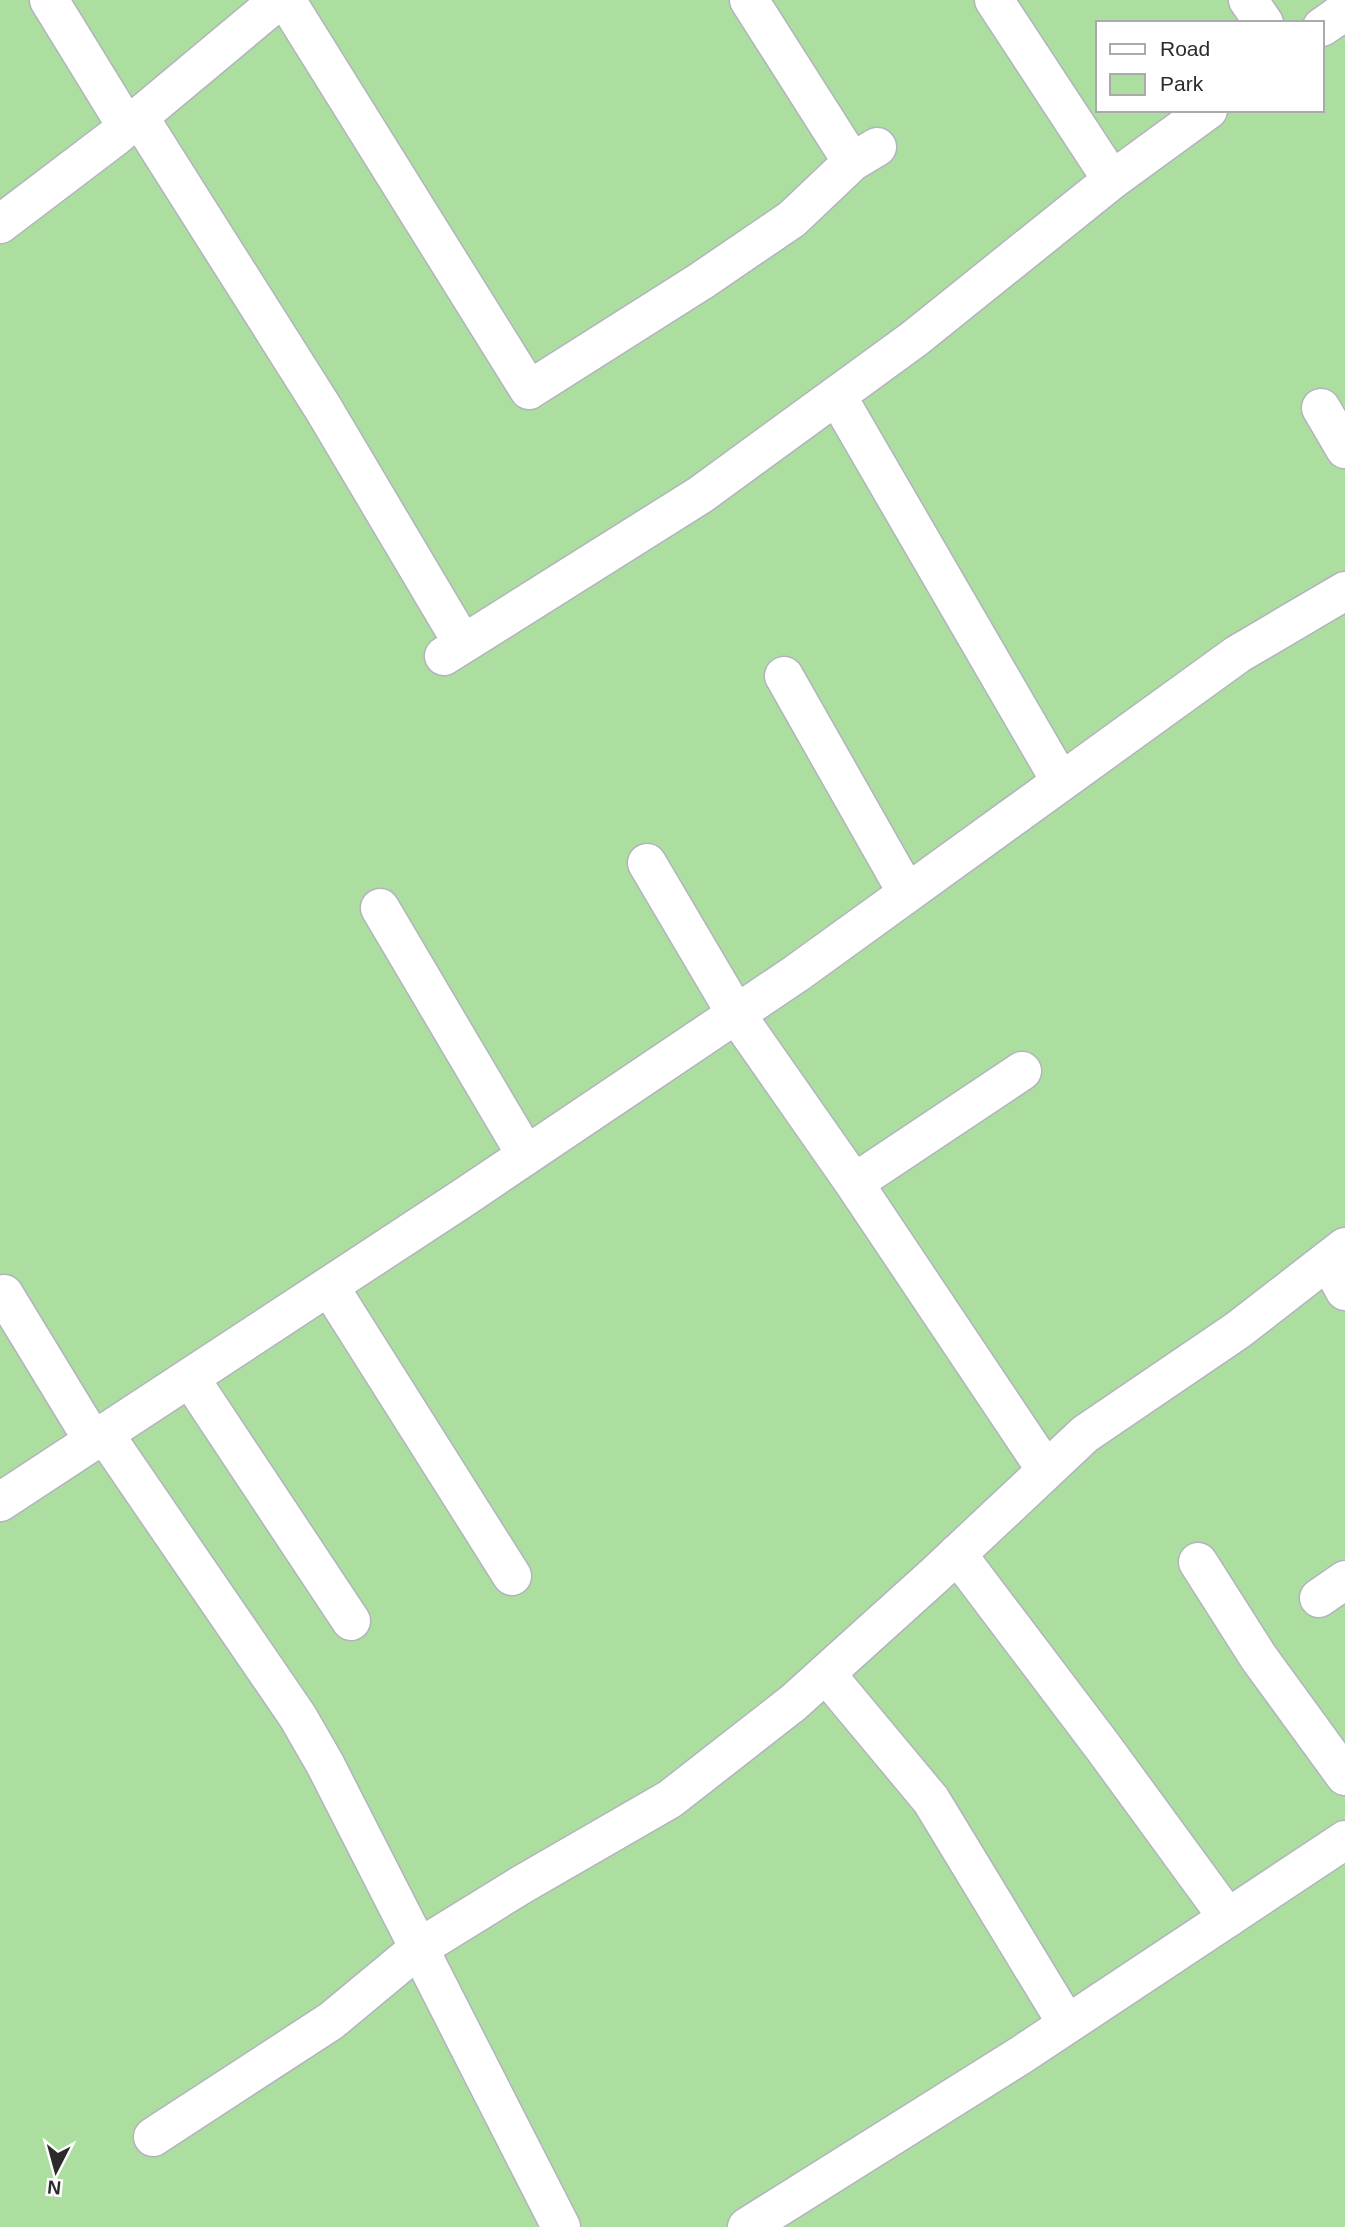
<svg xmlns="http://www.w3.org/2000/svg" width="1345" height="2227" viewBox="0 0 1345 2227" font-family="Arial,sans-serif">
	<rect width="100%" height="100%" fill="#ece8df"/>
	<path fill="#acdea0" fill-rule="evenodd" d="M0,0h1345v2227h-1345zM1098,23h224v87h-224z"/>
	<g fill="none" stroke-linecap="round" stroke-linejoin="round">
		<g stroke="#b2b3be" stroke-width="41">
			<path id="minor" d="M49,0l78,127
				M286,0l243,390 172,-109 91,-62 60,-57 25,-15
				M749,0l103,162
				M994,0l118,180
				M1248,0l16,23
				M1322,27l23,-16
				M139,117l184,291 140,236
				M0,224l116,-88 163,-136
				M837,396l224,386
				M1321,408l24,41
				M444,656l256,-161 214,-156 198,-159 96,-70
				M784,676l123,217
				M647,863l89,151 118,169 192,287
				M380,908l146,247
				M854,1183l168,-112
				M1328,1260l17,31
				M329,1286l183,290
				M4,1294l90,148
				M190,1378l161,243
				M105,1435l193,282 27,47 236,463
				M0,1502l463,-304 334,-225 441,-319 107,-63
				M957,1554l146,193 125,171
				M1198,1562l61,96 86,118
				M1319,1598l26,-18
				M826,1674l105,126 136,224
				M153,2137l178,-116 88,-73 102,-63 149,-86 123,-96 143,-129 149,-140 153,-104 107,-83
				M747,2227l274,-172 324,-215"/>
		</g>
		<use href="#minor" stroke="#fff" stroke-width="38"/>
	</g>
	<rect x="1096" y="21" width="228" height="91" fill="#ffffff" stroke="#aaaaaa" stroke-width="2"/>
	<rect x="1110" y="44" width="35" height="10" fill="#ffffff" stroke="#aaaaaa" stroke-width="2"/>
	<text x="1160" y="56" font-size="21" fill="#2b2b2b">Road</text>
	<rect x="1110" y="74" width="35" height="21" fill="#acdea0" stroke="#aaaaaa" stroke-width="2"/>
	<text x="1160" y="91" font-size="21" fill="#2b2b2b">Park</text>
	<g transform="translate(56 2171) rotate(186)" stroke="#ffffff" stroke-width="5" paint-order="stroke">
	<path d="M0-5L12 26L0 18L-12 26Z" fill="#2b2b2b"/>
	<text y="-10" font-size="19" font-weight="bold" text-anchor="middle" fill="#2b2b2b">N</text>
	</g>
</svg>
